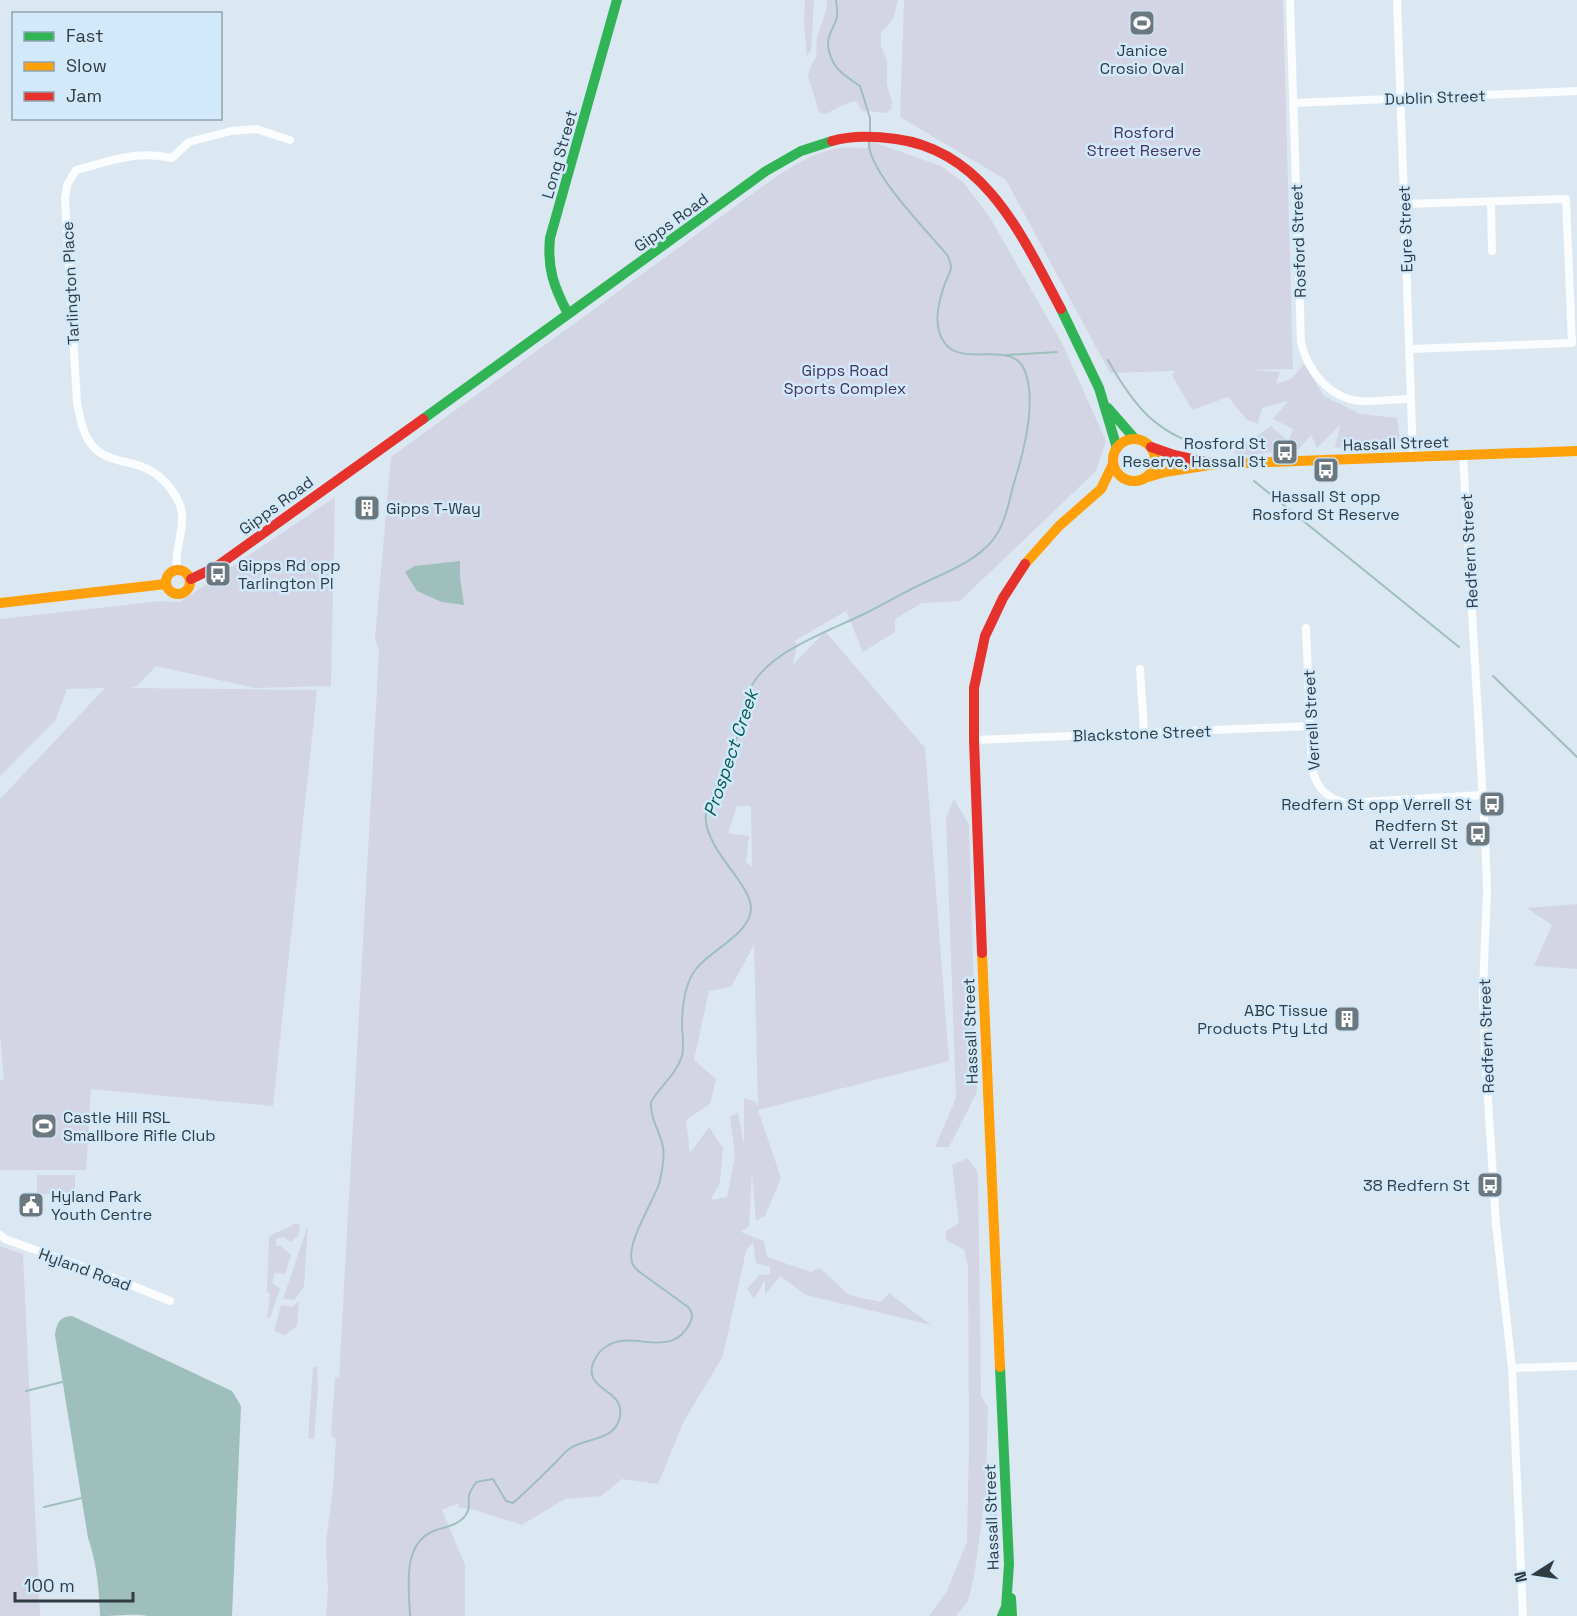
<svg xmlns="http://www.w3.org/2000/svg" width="1577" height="1616" viewBox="0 0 1577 1616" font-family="'Space Grotesk',sans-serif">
	<rect width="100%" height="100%" fill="#dbe8f1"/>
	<path fill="#d4d5e4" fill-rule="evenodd" d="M805,0h9l-3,50 -4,6 -3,-33z
		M827,0h71l-5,19 -12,14v13l6,14v24l5,18 -1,8 -6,3 -23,-2 -4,-8 -4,-2c-7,2 -21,8 -27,13l-8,-2 -11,-36 2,-8 6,-11 1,-19 10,-31z
		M904,0h379l10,369 -41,1 28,2 -4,12 15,-5 13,-15 20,32 37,18 36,4 3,23 -65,7 5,-23 -23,23 -6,-13 -12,14 -50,6 -16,-2 38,-27 18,16 4,-13 -20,-10 15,-18 -26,7 -4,16 -11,-4 -19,-23 -36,13 -20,-35 3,-4 -65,2 -104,-193 -106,-63z
		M870,141l71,25 22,16 26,34 73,127 44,98 -10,30 -136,130 -38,2 -27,16v13l-32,20 -17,-41 -53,31 4,1 -4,22 32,-34 100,117 24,313 -191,49 23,68 -16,38 -9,5 -4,-49 -3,55 -8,5 23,9 3,16 44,15 9,-4 29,27 32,7 8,-9 42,32 -125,-30 -26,-19 -15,19v-15l-11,19 -7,-10 12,-14 11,-1v-7l-14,-4 -3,-21 -7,9 -23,105 -39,65 -26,63 -36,-5 -21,17 -36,3 -43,26 -47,-15 -17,-3 1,-4 -17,7 23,55v51h-139l2,-26 -2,-48 7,-55 3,-48 -5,-4 4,-58 4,1 40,-727 -4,-12 16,-182 379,-276c20,-14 44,-29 69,-33 9,-1 19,0 28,0zM737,806h14l1,60 -6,-4 3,-26 -21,-3zM754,945l4,162 -3,-6 -11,-3v47l-6,-32 -8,4 5,39 -8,41 -16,3 9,-18 3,-34 -14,-21 -19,26 -4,-33 24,-16 6,-25 -22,-19 15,-69 22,-4z
		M335,497l-4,189 -76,2 -99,-22 -20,21 -6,1 187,2 -44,416 -182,-17 -5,81h-86v-90h4l-4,-46v-235l105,-111 -38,1 -12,32 -55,55v-157l160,-18 20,1z
		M954,799l15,26 8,267 -28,55h-14l21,-49 -10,-280z
		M1577,904v65l-43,-3 18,-41 -25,-17z
		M968,1158l10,15 3,223 7,11 -2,75 10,12 2,33 -9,-5v-27l-4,3 -11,79 -6,24 -12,15h-27l18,-25 20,-49 2,-96 -1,-180 -4,-16 -18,-10v-9l13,-8 -7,-58z
		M37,1175h38v19h-38z
		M294,1224h6l-1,11 -8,7 -8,-5 -7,2v7h5l10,9 -6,19 -10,-1 -3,10 8,6 -10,29h-3l3,-24 -3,-2 2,-55c8,-6 17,-7 25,-13z
		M308,1225l-4,62 -10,13 -11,-1z
		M0,1246l23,8 17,362h-40z
		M299,1300l-2,26 -12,9 -11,-4 7,-26 12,2z
		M313,1367h4l1,22 -4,50 -6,-1z"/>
	<path fill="#9fbfbc" d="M460,561v16l4,28 -22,-3 -25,-11 -12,-19 9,-6z
		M72,1316l160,75 9,15 -9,210h-85c-8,-3 -35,0 -47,0 -1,-27 -3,-52 -12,-78l-33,-203c2,-12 4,-18 17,-19z"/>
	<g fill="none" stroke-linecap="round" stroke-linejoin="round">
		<path stroke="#9fbfbc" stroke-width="2" d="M836,0c3,24 0,17 -7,37 -2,5 -1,9 0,14 4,18 16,25 31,35l10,32v16
			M1006,355l51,-3
			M1108,360c26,47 51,78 108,89
			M1254,481l205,166
			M1493,676l84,81
			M26,1391l36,-9
			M44,1507l38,-9
			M410,1616c-1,-28 -9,-74 26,-86 10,-3 22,-5 29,-14 6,-8 3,-13 4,-21 1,-4 5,-9 7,-13l17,-3 13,22 7,2c15,-13 29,-27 43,-41 4,-4 8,-9 13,-13 16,-12 47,-7 51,-33 3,-20 -16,-23 -25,-35 -9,-12 2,-29 12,-35 26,-17 64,15 83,-23 3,-6 3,-11 -2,-16l-47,-34c-4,-3 -8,-6 -9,-11 -6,-19 21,-60 27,-78 3,-12 6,-25 4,-37 -3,-16 -13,-28 -12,-45 9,-16 25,-27 31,-46 2,-9 1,-19 0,-28 0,-19 2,-44 14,-59 14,-19 55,-35 55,-61 0,-18 -28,-46 -36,-62 -5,-9 -11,-22 -9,-32 5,-25 22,-48 30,-73 6,-15 6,-32 12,-48 16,-41 82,-62 118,-80 20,-10 40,-22 60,-31 23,-11 49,-21 66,-41 16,-20 17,-45 25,-68 8,-27 18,-71 9,-99 -11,-38 -64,-4 -82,-32 -12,-17 -5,-41 1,-59 2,-5 6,-11 6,-16 0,-4 -2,-7 -3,-11 -19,-23 -83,-87 -79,-116"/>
		<path stroke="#fafcfd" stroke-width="8" d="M1290,0l11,342c6,28 28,56 59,59 16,1 34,-2 51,-2
			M1397,0l16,457
			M1293,103l284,-12
			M1491,202l1,49
			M1404,204l162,-5 6,144 -163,6
			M1463,456l22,380 2,54 -4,102 2,61 11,171 16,144 11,248
			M177,569c-3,-21 10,-43 3,-64 -10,-23 -26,-37 -50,-42 -10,-2 -23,-5 -31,-11 -15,-11 -19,-32 -22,-50l-12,-202 2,-15 9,-15c35,-9 60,-20 96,-12l17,-16 42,-11 25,-2 34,11
			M1306,628l6,140c4,19 14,30 33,35l137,-8
			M1140,669l4,63
			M974,740l337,-14
			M0,1235l5,4 106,38 59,24
			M1512,1368l65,-2"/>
		<path stroke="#30b455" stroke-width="10" d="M1061,309l38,79 18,60
			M568,314c-14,-27 -21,-45 -18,-76l67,-238
			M1108,408l27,31
			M423,419l343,-248 35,-20 31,-10
			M1000,1367l9,197 -3,43 -4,9
			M1011,1598l1,18"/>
		<path stroke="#ff9f0a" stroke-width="10" d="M1113 460a21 21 0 1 1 42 0a21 21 0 1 1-42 0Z
			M1148,477l17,-5 51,-8 361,-13
			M1025,564l34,-38 42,-37 12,-25
			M166 582a12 12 0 1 1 24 0a12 12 0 1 1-24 0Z
			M0,603l166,-19
			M982,953l18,414"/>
		<path stroke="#e5322d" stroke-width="10" d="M832,141c20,-6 43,-5 64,-2 90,12 127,99 165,170
			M1151,447l23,8 40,9
			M191,579l25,-12 207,-148
			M982,953l-8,-213v-52l11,-52 18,-38 22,-34"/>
	</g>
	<defs>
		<g id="stadium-square" transform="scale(1.35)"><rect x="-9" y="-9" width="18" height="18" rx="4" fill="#6c787f" stroke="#d1e9fb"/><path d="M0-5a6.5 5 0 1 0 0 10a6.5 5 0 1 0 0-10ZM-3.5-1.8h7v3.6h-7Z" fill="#fff"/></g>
		<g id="bus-square" transform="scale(1.35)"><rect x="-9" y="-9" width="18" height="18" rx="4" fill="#6c787f" stroke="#d1e9fb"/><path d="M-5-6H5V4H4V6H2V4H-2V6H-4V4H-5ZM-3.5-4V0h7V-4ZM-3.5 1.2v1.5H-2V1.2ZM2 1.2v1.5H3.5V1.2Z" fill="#fff"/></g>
		<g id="building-square" transform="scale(1.35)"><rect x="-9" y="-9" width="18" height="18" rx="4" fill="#6c787f" stroke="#d1e9fb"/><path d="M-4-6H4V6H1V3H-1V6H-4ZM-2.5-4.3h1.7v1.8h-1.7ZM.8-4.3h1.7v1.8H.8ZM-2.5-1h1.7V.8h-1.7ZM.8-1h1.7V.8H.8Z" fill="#fff"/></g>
		<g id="civic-square" transform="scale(1.35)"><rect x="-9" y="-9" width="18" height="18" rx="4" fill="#6c787f" stroke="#d1e9fb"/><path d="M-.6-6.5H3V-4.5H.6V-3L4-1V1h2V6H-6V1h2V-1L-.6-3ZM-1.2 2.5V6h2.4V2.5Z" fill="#fff"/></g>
	</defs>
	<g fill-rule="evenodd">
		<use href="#stadium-square" x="1142" y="23"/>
		<use href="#bus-square" x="1285" y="452"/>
		<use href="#bus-square" x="1326" y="470"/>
		<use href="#building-square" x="367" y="508"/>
		<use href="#bus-square" x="218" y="574"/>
		<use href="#bus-square" x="1492" y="804"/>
		<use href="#bus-square" x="1478" y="834"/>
		<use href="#building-square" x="1347" y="1019"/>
		<use href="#stadium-square" x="44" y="1126"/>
		<use href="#bus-square" x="1490" y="1185"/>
		<use href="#civic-square" x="31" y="1205"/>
	</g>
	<g text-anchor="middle" stroke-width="5" stroke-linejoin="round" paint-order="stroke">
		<g font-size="16" fill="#313b42" stroke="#d1e9fb" text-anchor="end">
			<text x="1142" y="56" text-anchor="middle">Janice<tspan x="1142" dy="18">Crosio Oval</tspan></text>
			<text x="1266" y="449">Rosford St<tspan x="1266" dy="18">Reserve, Hassall St</tspan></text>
			<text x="1326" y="502" text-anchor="middle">Hassall St opp<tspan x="1326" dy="18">Rosford St Reserve</tspan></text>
			<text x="386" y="514" text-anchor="start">Gipps T-Way</text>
			<text x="238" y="571" text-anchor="start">Gipps Rd opp<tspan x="238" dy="18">Tarlington Pl</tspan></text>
			<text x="1472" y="810">Redfern St opp Verrell St</text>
			<text x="1458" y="831">Redfern St<tspan x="1458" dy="18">at Verrell St</tspan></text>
			<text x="1328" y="1016">ABC Tissue<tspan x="1328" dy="18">Products Pty Ltd</tspan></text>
			<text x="63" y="1123" text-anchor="start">Castle Hill RSL<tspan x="63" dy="18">Smallbore Rifle Club</tspan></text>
			<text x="1470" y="1191">38 Redfern St</text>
			<text x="51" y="1202" text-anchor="start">Hyland Park<tspan x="51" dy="18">Youth Centre</tspan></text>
		</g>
		<g font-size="16" fill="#313b42" stroke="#d1e9fb">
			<text transform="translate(1435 97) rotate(-2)" y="6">Dublin Street</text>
			<text transform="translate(559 154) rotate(-74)" y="6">Long Street</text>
			<text transform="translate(671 222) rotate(-36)" y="6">Gipps Road</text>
			<text transform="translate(1405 229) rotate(-92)" y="6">Eyre Street</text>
			<text transform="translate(1298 241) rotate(-92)" y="6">Rosford Street</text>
			<text transform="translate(70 283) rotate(-93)" y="6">Tarlington Place</text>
			<text transform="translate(1396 443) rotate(-2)" y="6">Hassall Street</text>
			<text transform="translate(276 505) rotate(-36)" y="6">Gipps Road</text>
			<text transform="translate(1469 551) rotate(-93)" y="6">Redfern Street</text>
			<text transform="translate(1311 720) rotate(-93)" y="6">Verrell Street</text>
			<text transform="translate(1142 733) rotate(-2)" y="6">Blackstone Street</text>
			<text transform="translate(970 1031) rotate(-92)" y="6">Hassall Street</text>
			<text transform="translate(1486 1036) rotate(-92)" y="6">Redfern Street</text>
			<text transform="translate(85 1269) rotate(20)" y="6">Hyland Road</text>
			<text transform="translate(991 1517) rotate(-92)" y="6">Hassall Street</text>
		</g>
		<g font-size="16" fill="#47325e" stroke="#d1e9fb">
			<text x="1144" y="138">Rosford<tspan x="1144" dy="18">Street Reserve</tspan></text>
			<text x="845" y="376">Gipps Road<tspan x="845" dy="18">Sports Complex</tspan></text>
		</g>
		<g font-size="18" font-style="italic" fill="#045c50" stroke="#d1e9fb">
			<text transform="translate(731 753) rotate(-71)" y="6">Prospect Creek</text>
		</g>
	</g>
	<rect x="12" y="12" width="210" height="108" fill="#d1e9fb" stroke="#91a3b1" stroke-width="1.5"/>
	<rect x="24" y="32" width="30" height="9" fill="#30b455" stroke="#91a3b1" stroke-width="1.5"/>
	<text x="66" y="42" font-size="18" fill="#313b42">Fast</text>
	<rect x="24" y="62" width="30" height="9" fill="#ff9f0a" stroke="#91a3b1" stroke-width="1.5"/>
	<text x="66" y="72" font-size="18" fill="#313b42">Slow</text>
	<rect x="24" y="92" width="30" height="9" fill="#e5322d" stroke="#91a3b1" stroke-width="1.5"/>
	<text x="66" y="102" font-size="18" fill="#313b42">Jam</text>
	<g transform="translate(1535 1574) rotate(258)" stroke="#d1e9fb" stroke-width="4.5" paint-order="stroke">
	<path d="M0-4.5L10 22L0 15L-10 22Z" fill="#313b42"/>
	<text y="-9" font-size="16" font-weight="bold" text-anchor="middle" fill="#313b42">N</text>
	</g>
	<path d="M15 1592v9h118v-9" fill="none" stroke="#313b42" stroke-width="3"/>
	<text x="24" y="1592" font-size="18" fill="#313b42" stroke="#d1e9fb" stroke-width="4.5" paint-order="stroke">100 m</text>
</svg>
